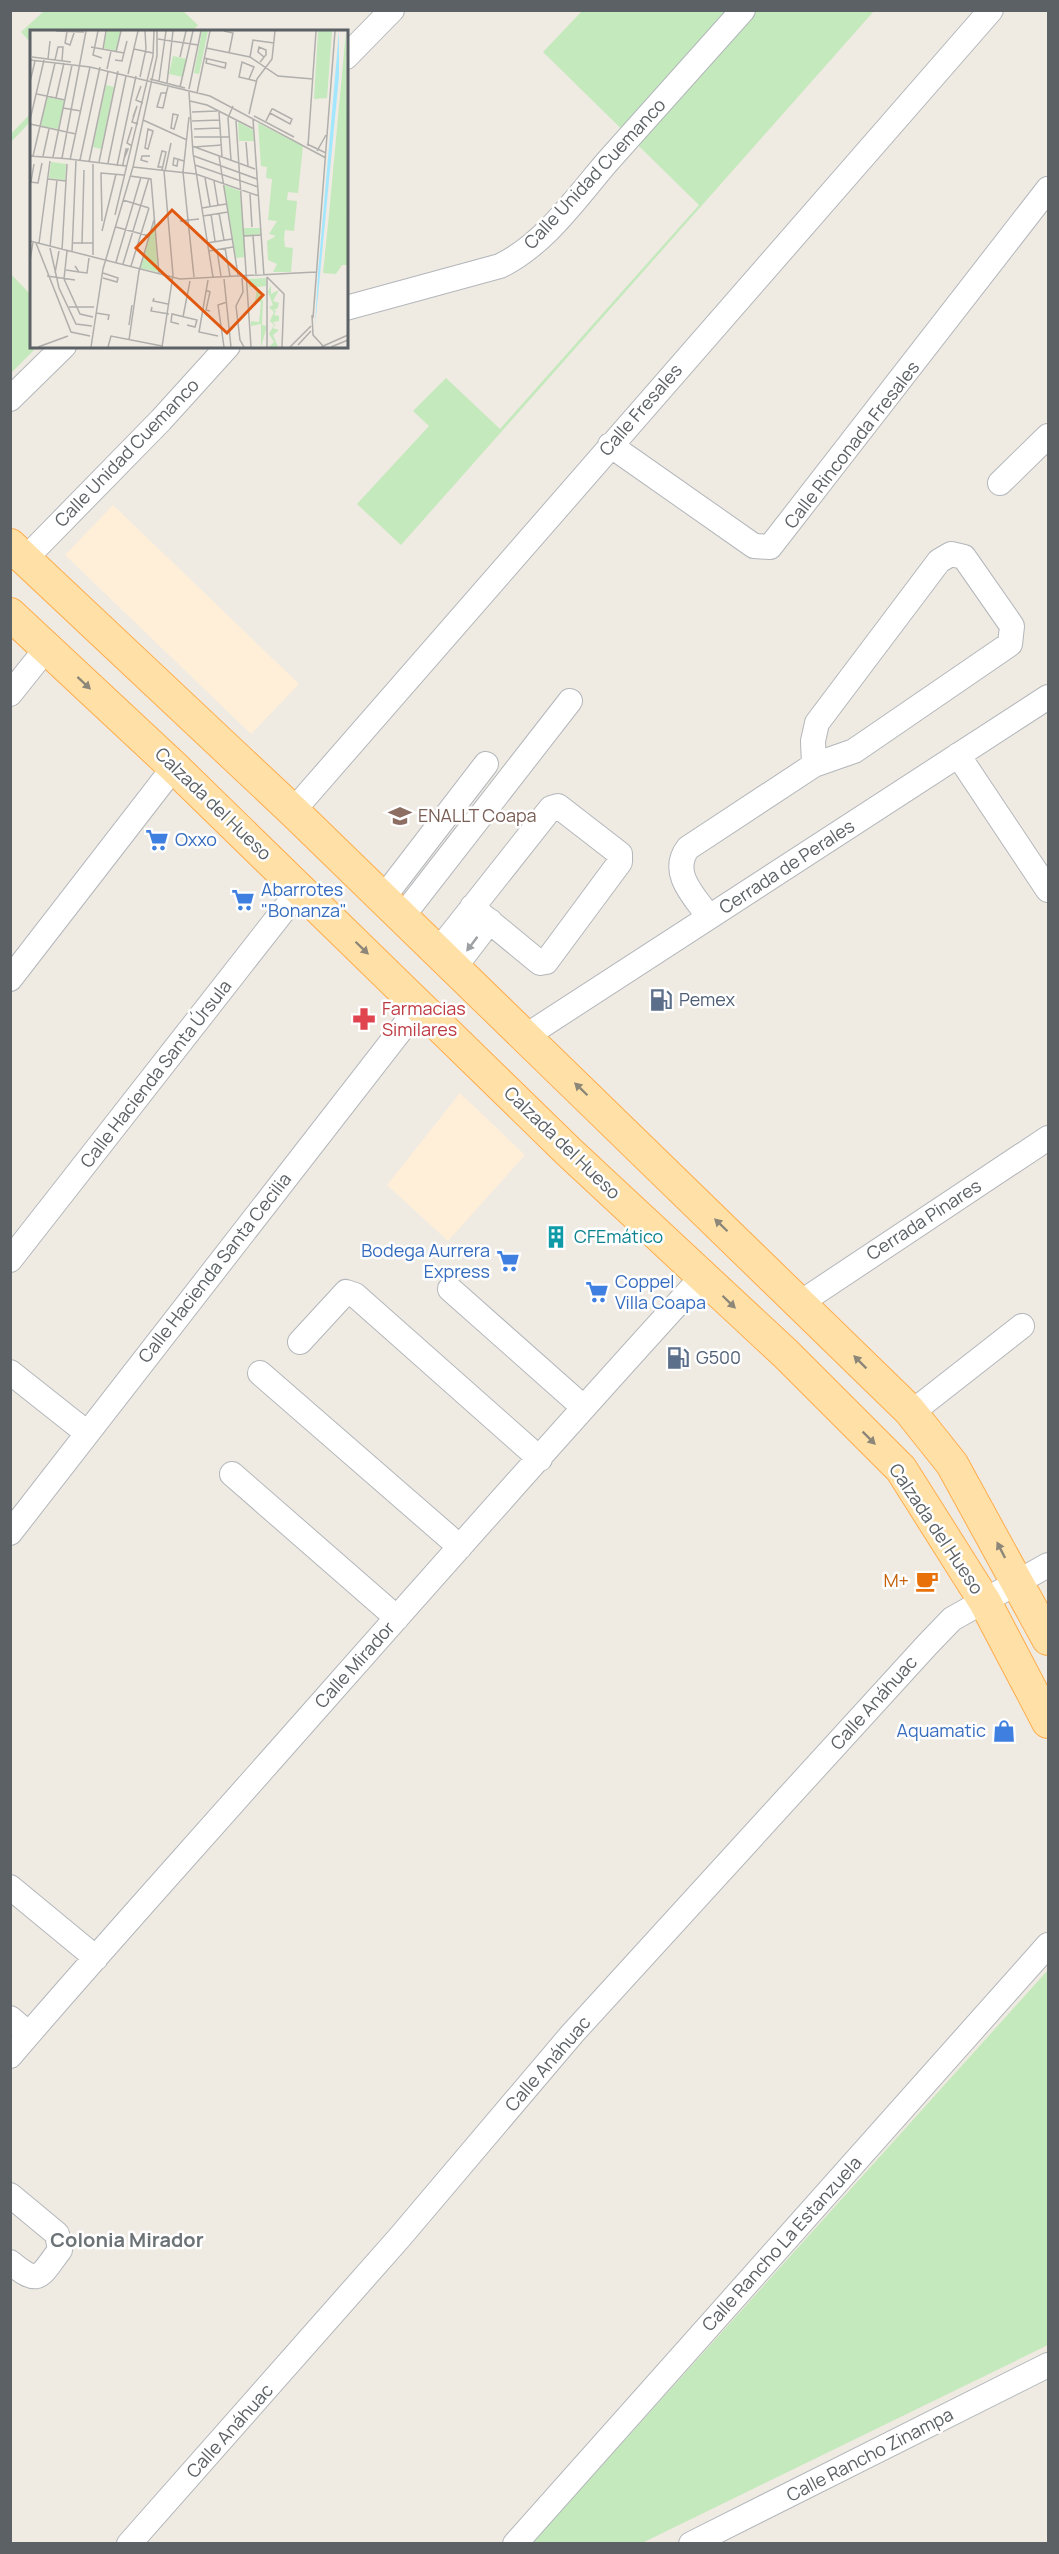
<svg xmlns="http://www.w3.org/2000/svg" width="1059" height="2554" viewBox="0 0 1059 2554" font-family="Manrope,sans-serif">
	<rect width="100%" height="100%" fill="#efeae2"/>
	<path fill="#ffefd8" d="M113,505l186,179 -48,50 -186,-179z
		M460,1093l65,62 -77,86 -61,-56z"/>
	<path fill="#c4e9bc" d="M44,11h139l15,14 -7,7h-159l-1,11 -10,-11z
		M582,11h292l-473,534 -44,-41 72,-78 -16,-15 33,-33 54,51 199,-224 -156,-153z
		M31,113v8l-20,21v-8z
		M11,274l20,21 1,51 5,1 -26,26z
		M1048,1970v375l-406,198h-110z"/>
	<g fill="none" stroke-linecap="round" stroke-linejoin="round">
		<g stroke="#b3b7bb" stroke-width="26">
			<path id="minor" d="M346,57l46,-47
				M346,308l154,-42c45,-22 76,-68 108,-105 45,-50 90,-100 135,-151
				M10,399l54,-53
				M610,445l144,101 16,1 278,-358
				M1000,483l48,-47
				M25,559l136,-139 67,-74
				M10,694l36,-45
				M958,755l90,135
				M293,811l698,-801
				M383,898l103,-134
				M402,917l168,-216
				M709,917c-14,-20 -40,-44 -21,-69l126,-83 40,-14 156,-107 2,-18 -48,-69 -13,-3 -12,7 -122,162 -4,18 1,24
				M438,951l113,-143 7,-2 62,48v8l-74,100 -6,1 -68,-56
				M455,967l35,-46
				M10,979l164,-212
				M526,1036l522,-339
				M10,1260l291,-372
				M450,1289l133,118
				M800,1303l248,-165
				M300,1342l46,-50 9,3 185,164
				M10,1372l77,61
				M260,1373l200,174
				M911,1413l111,-87
				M232,1474l165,144
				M10,1533l411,-529
				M10,1887l86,71
				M10,2018l19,16
				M10,2056c83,-97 169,-192 253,-287 146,-165 291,-330 439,-492
				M10,2195l47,39 3,16c-21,27 -20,37 -50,12
				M129,2544l271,-307 172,-203 355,-389 25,-26 96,-54
				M515,2544l533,-599
				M691,2544l357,-179"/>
		</g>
		<g stroke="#ffad4c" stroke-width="34">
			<path id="major" d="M10,545l283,266 616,599 43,54 96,175
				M10,614l164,153 395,385 217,202 115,115 84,133 63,120"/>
		</g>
		<use href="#minor" stroke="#fff" stroke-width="24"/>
		<use href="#major" stroke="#ffe1a8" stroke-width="32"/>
	</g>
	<defs><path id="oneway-solid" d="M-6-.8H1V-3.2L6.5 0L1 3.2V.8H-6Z" transform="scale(1.5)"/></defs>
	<g fill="#8c8779">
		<use href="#oneway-solid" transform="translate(84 683) rotate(43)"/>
		<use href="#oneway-solid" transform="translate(362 948) rotate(44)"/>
		<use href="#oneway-solid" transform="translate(581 1089) rotate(-136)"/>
		<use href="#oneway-solid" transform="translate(721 1225) rotate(-136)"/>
		<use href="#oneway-solid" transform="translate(729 1302) rotate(44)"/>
		<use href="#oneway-solid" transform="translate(860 1362) rotate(-135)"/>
		<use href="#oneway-solid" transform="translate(869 1438) rotate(45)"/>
		<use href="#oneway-solid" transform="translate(1001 1550) rotate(-117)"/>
	</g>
	<use fill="#9da0a3" href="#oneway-solid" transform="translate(472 944) rotate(127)"/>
	<defs>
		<g id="school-bare" transform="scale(1.8)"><path d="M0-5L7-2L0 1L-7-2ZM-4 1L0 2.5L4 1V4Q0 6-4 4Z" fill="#8d6e63" stroke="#fff" stroke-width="2.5" paint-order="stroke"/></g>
		<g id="supermarket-bare" transform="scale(1.8)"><path d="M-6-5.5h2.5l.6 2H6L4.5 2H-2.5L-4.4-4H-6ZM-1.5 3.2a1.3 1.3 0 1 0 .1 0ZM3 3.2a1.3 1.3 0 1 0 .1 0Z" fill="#3f7fe0" stroke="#fff" stroke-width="2.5" paint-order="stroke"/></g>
		<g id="fuel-bare" transform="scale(1.8)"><path d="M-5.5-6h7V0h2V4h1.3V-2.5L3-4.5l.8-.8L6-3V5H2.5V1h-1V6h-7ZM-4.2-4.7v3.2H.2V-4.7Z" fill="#5c6f8a" stroke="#fff" stroke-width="2.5" paint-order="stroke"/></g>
		<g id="pharmacy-bare" transform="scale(1.8)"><path d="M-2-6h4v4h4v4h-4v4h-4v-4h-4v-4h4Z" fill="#e0444e" stroke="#fff" stroke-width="2.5" paint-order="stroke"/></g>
		<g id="building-bare" transform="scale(1.8)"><path d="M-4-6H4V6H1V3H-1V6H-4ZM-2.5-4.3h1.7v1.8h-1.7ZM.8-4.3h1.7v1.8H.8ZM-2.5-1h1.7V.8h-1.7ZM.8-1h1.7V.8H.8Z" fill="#0f9aa8" stroke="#fff" stroke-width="2.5" paint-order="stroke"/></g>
		<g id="cafe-bare" transform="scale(1.8)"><path d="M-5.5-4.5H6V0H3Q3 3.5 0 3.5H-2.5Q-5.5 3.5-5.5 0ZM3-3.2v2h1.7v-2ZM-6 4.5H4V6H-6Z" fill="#e8710a" stroke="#fff" stroke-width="2.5" paint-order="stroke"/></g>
		<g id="shop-bare" transform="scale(1.8)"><path d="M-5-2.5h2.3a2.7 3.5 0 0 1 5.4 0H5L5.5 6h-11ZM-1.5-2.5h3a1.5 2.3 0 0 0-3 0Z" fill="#3f7fe0" stroke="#fff" stroke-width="2.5" paint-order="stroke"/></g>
	</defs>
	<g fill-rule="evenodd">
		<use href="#school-bare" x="400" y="816"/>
		<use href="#supermarket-bare" x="157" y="840"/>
		<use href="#supermarket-bare" x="243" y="900"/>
		<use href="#fuel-bare" x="661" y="1000"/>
		<use href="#pharmacy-bare" x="364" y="1019"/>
		<use href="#building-bare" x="556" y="1237"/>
		<use href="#supermarket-bare" x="508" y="1261"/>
		<use href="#supermarket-bare" x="597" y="1292"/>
		<use href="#fuel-bare" x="678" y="1358"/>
		<use href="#cafe-bare" x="927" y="1581"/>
		<use href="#shop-bare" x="1004" y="1731"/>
	</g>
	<g text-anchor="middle" stroke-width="5" stroke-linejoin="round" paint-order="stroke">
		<g font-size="18" fill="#5b6165" stroke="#fff">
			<text transform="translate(595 174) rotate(-47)" y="6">Calle Unidad Cuemanco</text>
			<text transform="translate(641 410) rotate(-49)" y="6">Calle Fresales</text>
			<text transform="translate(852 445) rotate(-52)" y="6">Calle Rinconada Fresales</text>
			<text transform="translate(127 453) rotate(-46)" y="6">Calle Unidad Cuemanco</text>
			<text transform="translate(213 804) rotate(44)" y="6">Calzada del Hueso</text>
			<text transform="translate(787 867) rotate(-33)" y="6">Cerrada de Perales</text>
			<text transform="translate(156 1074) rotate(-52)" y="6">Calle Hacienda Santa Úrsula</text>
			<text transform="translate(562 1143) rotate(44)" y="6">Calzada del Hueso</text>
			<text transform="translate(924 1220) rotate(-33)" y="6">Cerrada Pinares</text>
			<text transform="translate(215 1268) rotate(-52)" y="6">Calle Hacienda Santa Cecilia</text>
			<text transform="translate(936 1529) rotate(56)" y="6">Calzada del Hueso</text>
			<text transform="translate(355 1665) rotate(-48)" y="6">Calle Mirador</text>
			<text transform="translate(874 1703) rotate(-48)" y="6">Calle Anáhuac</text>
			<text transform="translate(548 2064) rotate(-49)" y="6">Calle Anáhuac</text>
			<text transform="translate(782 2244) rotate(-48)" y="6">Calle Rancho La Estanzuela</text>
			<text transform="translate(230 2431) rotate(-48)" y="6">Calle Anáhuac</text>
			<text transform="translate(870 2455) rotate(-27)" y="6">Calle Rancho Zinampa</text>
		</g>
		<g font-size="18" fill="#785e54" stroke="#fff" text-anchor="start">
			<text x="418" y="822">ENALLT Coapa</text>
		</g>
		<g font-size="18" fill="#366cbe" stroke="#fff" text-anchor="start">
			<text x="175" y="846">Oxxo</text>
			<text x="261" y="896">Abarrotes<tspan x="261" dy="21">"Bonanza"</tspan></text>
			<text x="490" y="1257" text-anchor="end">Bodega Aurrera<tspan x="490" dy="21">Express</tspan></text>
			<text x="615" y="1288">Coppel<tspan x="615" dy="21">Villa Coapa</tspan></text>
			<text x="986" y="1737" text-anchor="end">Aquamatic</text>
		</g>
		<g font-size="18" fill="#4e5e75" stroke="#fff" text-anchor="start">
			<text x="679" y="1006">Pemex</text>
			<text x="696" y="1364">G500</text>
		</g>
		<g font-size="18" fill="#be3a42" stroke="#fff" text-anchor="start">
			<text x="382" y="1015">Farmacias<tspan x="382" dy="21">Similares</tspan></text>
		</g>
		<g font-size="18" fill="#0d838f" stroke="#fff" text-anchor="start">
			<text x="574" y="1243">CFEmático</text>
		</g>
		<g font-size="18" fill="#c56008" stroke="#fff" text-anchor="end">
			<text x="909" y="1587">M+</text>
		</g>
		<g font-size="20" font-weight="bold" fill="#6c7377" stroke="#fff">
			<text x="127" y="2247">Colonia Mirador</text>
		</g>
	</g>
	<g transform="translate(30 30)">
		<rect width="318" height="318" fill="#efeae2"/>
		<path d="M316,1l2,179 -18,7 -1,-2z" fill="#c4e9bc"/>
		<path d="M77,1h14l-5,20 -13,-3zM172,1h6l-9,43 -5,-1zM288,1h14l-5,67 -13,1zM143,26l14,3 -4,18 -14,-3zM76,55l8,2 -13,62 -8,-2zM17,67l18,4 -7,28 -17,-3zM208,92l15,8 1,11h-15zM228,93l45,23 -5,47 -10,-1 -1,8 10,1 -3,30 -9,-1 -1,8 1,9 8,1 -2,24h-18l4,-8 -9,-4 -1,-19 9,-5 -7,-2 8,-13 -9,-1 4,-41 -6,-1 1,-11 -6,-1zM21,132l15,2 -1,16 -16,-2zM194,155l16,6 3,37h17v6l-16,2 1,21 -9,1zM318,180v55h-6l-6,9 -13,-1 6,-58zM124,193l4,49 -18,-4zM236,248v8l-9,1 6,14 -1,24 5,1 -6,21v-23l-10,2v-5l8,1 2,-20h-6l2,-15h-8v-8zM241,255v9l8,-4 -6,11 6,2 -2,6h-4l3,2 -2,4 5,1v5l-6,1 2,3 -2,3 6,2 -6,5 5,12h-9l5,-5 -5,-8 5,-9 -4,-4 4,-9 -5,-5 4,-2 -5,-13z" fill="#c4e9bc"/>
		<path d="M309,1v45l-24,251 3,-54z" fill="#a3e7ff"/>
		<path fill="none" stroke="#b0afac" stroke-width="1.5" d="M26,1l28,1M68,1l-5,24 9,3M194,1l9,2 -4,20M37,2l-2,11 5,2 4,-12M128,9l40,6M61,17l33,6M176,18l44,9 28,19 35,3M73,19l3,-18M104,19l19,4M86,22l5,-21M2,27l39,5M150,27l6,-26M220,27l3,-17 21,3M174,28l22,5 -1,5 -19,-5 1,-5M18,29l2,-18M0,30l60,7 120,29 116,62M25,30l3,-13h5l-1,14M85,30l7,1 5,-20M230,32l1,-1 3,-4 2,-2v-5l-7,-3 -1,5 6,5M77,39l4,-18M98,44l10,-43M110,47l6,-28 -1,-18M120,49l35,9M219,49l5,-12 -12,-5 -3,15 17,4M129,51l7,-50M0,52l5,-21M137,53l6,-52M111,56l-5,14 7,3M150,57l13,-56M159,59l12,-58M159,62l4,61 20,124M136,63h-5l-4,14 6,1 4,-18 1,-3M167,63l13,-62M7,64l28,6M26,68l8,-35M160,71l17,4 47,24M33,78l18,3M162,82l25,-1M189,82l3,45M143,84l5,1 -4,14 -3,-1zM219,84l8,-35 15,-20 3,-28M224,86l40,21M103,87l4,-11 -5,16 6,2M159,87l-6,55 11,105M223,89l11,157M0,90l14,-60M113,90l44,20M162,91l28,-1M206,91l15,226M236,91l6,-12h1l19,10 -2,5 -20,-11M0,94l46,10M102,97l-5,16 5,3M118,99l5,2 -5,18 -3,-1zM164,99l26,-1M164,107h35M216,112l2,24M277,114l19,9M162,116l63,23M278,116l8,-115M164,117l28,-2M287,121l9,-16M0,126l40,3M3,126l22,-93M13,126l6,-27M164,126l63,23M189,126l19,119M23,127l19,-92M32,128l24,-127M39,129l57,7M148,129l-1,7 -4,-1 1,-7 10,3M40,130l20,-93M50,130l20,-93M201,130l-3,-42 5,-12M59,132l19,-90M69,132l19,-91M118,132l-7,-2 1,-4h8M78,133l18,-87M63,134v91M93,135v-1l3,-15h2l-4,10M165,135l63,22M87,136l19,-90M103,137l63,7 63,22M132,140l4,-18 -4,-1 -4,16h4M135,141l6,-28M100,146l21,3 8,95M175,148l5,28M18,149l18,2M184,151l4,24M0,152l8,1 4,-20M1,152l3,-18M220,164l2,33M93,170l26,8M172,178l24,-4M189,183l5,27M181,184l4,27M85,185l38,-159 1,-25M173,186l25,-4M72,191l-1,-48 23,2M158,192l-8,-1 19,-2M86,197l33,9M72,201l14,-57M214,206l18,-1M223,206l3,38M0,211l150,38 136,-7M6,213l35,89 19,4M9,213l11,-82M42,213h21M177,213l25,-4M52,214l2,-74M20,217l7,-67M20,218l9,40 17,36 16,2M195,218l5,28M32,220l5,-86M187,220l4,26M37,221l-3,28 16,35 13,3M179,221l24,-4M42,222l4,-92M0,231l3,-19M86,232l25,-85M93,234l26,-86M101,236l18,-58M36,240l13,2 -4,-6M49,242l8,1 2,-15M25,243l4,-22M17,246l28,4M237,247l17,17 -2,53M237,247v70M73,248l14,4 1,-4 -15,-5M212,248l1,14 -7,14 4,34 4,7M194,249l7,68M178,250l-9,52 19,4M176,260l4,2 -4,18 4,1M124,268l-1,3 15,3M39,277h25M122,277l-1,4 18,3M66,283l13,2 -1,5M282,285l1,20 11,12M153,287l7,-36M283,288l22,-287M149,294l-8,-2 1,-8 25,6 -2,7 -8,-2M99,295l3,-20M99,310l10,-69 15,-51M268,315l13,-14M8,317l30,-11M61,317l12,-78 30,-102 24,-111v-25M78,317l3,-11 51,10M132,317l11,-72 -9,-104M194,317l-6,-42 9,-3M260,317l21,-21M291,317l27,-12M301,317l17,-7"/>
		<path fill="#e15910" fill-opacity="0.15" stroke="#e15910" stroke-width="3" d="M142,180l91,85 -36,38 -91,-85z"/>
		<rect width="318" height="318" fill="none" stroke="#5b6165" stroke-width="3"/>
	</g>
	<rect width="1059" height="2554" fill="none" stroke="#5b6165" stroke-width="24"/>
</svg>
